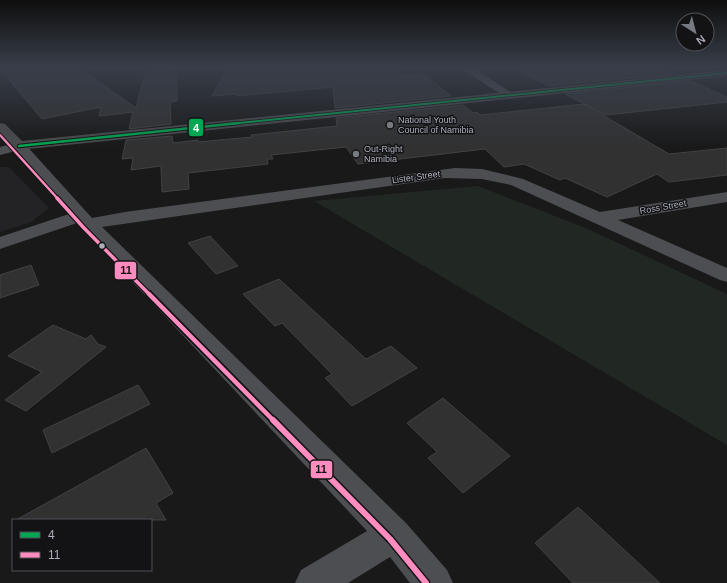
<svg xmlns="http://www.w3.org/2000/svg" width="727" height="583" viewBox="0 0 727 583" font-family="Helvetica,sans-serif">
	<rect width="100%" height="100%" fill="#191919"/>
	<path fill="#232325" d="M0,167h9l40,41 -18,14 -31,10z"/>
	<path fill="#212823" d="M478,186l110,43 139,65v151l-413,-244z"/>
	<path fill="#313132" stroke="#424245" d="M0,66h77l59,42 10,-38 31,-2v33l-7,1 1,22 -42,5 4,-17 -34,4 2,-9 -59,12 -42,-50z
		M228,66h171l1,10 23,-2 28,22 -116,12 -2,-21 -96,9v-2l-25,2z
		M509,66h145l18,8 -123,12z
		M690,81l37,16v5l-121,13 -41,-21z
		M584,104l85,50 58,-6v27l-58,7 -12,-8 -50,23 -42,-19 -5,2 -36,-16 -20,3 -19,-18 -127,15 -12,-17 -75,8 2,4h-6l1,5 -80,9 1,16 -27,3 -1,-26 -30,4 2,-12 -11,1 4,-19 46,-4 1,7 25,-3v2l54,-5 -1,-2 86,-9 -1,-8 127,-13 10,8 4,-1 3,3z
		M210,236l28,30 -22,8 -28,-31z
		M31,265l8,20 -39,13v-23z
		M279,279l87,80 25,-13 26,22 -65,38 -27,-28 7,-4 -50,-51 -7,3 -32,-32z
		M53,325l33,14 5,-4 7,9 8,3 -80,64 -21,-11 37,-28 -34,-16z
		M138,385l12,19 -98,49 -9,-23z
		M443,398l67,58 -47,37 -35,-35 9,-6 -30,-29z
		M146,448l27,45 -17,10 10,17h-150z
		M578,507l82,76h-87l-38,-40z"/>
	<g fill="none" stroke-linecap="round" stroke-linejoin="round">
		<path fill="#4d4e52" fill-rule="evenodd" d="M457,66h13l47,30 -2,2h-8z
			M19,142l5,1 68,75 33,-6 330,-44 27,1 41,10 77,33 127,-20v10l-109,18 109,48v14l-7,-2 -209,-95 -29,-6 -37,-1 -343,49 304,296 41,47 6,13h-43l-20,-26 -42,26h-53l6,-13 66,-39 -290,-308 -77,26v-12l69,-23 -53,-63 -16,4v-8z"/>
		<path fill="#4a4b4e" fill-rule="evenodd" d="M727,70v6l-708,74 -5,-1 -14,-14v-12l5,1 17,17z"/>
		<g stroke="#131315" stroke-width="3.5">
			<path id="bus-1-far1" d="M229,124l498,-51"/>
		</g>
		<g stroke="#131315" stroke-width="4.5">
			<path id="bus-1" d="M19,146l220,-23"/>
		</g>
		<g stroke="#131315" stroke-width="4.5">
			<path id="bus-2-far3" d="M0,135l58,64"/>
		</g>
		<g stroke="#131315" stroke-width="6">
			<path id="bus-2-far2" d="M57,198l27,30 66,67"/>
		</g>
		<g stroke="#131315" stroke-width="8">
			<path id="bus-2-far1" d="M149,294l125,127"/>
		</g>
		<g stroke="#131315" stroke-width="9">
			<path id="bus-2" d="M273,420l117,119 36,44"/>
		</g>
		<use href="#bus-1-far1" stroke="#00a651" stroke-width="2"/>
		<use href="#bus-1" stroke="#00a651" stroke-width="2.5"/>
		<use href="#bus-2-far3" stroke="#ff8cbe" stroke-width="2.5"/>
		<use href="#bus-2-far2" stroke="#ff8cbe" stroke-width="3.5"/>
		<use href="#bus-2-far1" stroke="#ff8cbe" stroke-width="4.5"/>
		<use href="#bus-2" stroke="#ff8cbe" stroke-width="6"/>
	</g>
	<linearGradient id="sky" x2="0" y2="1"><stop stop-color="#0e0e0e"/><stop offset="0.45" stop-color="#383e49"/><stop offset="1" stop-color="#383e49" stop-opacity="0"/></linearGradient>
	<rect width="727" height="148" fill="url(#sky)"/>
	<g fill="#787a82" stroke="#131315" stroke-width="1.5">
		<circle cx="390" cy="125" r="4"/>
		<circle cx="356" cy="154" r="4"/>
	</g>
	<circle fill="#abaeba" stroke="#131315" stroke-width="1.5" cx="102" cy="246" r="3.5"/>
	<g text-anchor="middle" stroke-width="3" stroke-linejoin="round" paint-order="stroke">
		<g font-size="9" fill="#abaeba" stroke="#131315" text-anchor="start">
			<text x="398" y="123">National Youth<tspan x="398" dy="10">Council of Namibia</tspan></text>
			<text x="364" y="152">Out-Right<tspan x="364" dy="10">Namibia</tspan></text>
		</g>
		<g font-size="9" fill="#abaeba" stroke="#131315">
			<text transform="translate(416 177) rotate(-8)" y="3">Lister Street</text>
			<text transform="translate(663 207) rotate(-10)" y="3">Ross Street</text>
		</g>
	</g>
	<g stroke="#131315" stroke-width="1.5">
		<rect x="188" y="118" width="16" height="19" rx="4" fill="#00a651"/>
		<rect x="114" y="261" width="23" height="19" rx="4" fill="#ff8cbe"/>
		<rect x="310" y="460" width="23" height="19" rx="4" fill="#ff8cbe"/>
	</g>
	<g font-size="11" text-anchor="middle" font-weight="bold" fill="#fff">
		<text x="196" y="132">4</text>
	</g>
	<g font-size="11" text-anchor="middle" font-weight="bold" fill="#111">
		<text x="126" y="274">11</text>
		<text x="321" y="473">11</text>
	</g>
	<rect x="12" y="519" width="140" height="52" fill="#131315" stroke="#505157"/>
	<rect x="20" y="532" width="20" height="6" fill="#00a651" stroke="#505157"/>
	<text x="48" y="539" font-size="12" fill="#abaeba">4</text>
	<rect x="20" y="552" width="20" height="6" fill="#ff8cbe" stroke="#505157"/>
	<text x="48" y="559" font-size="12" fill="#abaeba">11</text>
	<g transform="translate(695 32) rotate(144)"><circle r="19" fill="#131315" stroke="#505157"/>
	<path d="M0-3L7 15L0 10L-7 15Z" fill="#787a82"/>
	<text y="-6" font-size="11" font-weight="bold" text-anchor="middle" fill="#abaeba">N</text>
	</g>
</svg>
